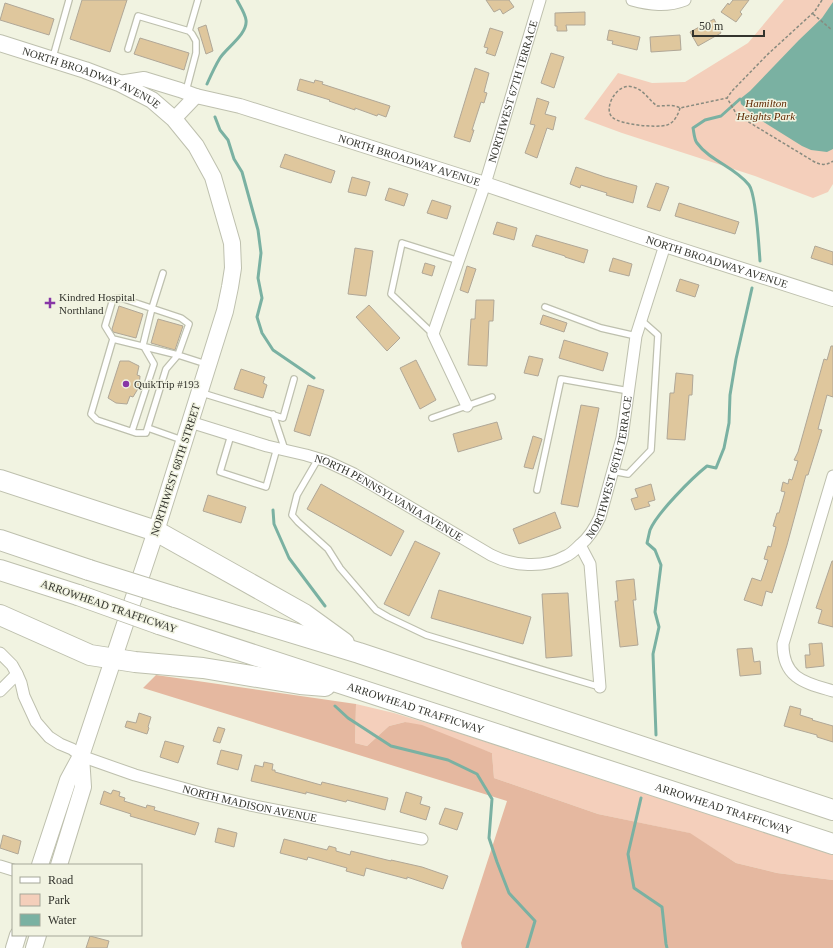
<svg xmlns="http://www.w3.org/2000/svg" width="833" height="948" viewBox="0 0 833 948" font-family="'Times New Roman',serif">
	<rect width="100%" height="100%" fill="#f1f3e1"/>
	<path fill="#f4cfbb" d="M784,0h49v184l-5,8 -15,6 -58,-22 -133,-43 -38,-14 34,-46 34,10 33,-1 63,-39z
		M356,704l38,9 46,14 393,128v25l-56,-7 -41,-10 -47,-30 -91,-19 -104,-36 -2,-25 -87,-31 -16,4 -22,20 -12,-3z"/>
	<path fill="#e5b8a0" d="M156,675l200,29 -1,39 12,3 22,-20 16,-4 17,3 70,28 2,25 104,36 92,19 46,30 41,10 56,7v68h-371l-1,-5 46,-142 -364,-113z"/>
	<path fill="#7ab1a2" d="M833,2v147l-6,3 -16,-2 -9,-4 -45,-28 -16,-14 -1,-5 10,-8 49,-51 23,-22z"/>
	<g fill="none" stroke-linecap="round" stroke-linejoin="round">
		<path stroke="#7ab1a2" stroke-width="3" d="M207,84c4,-9 8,-18 13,-26 6,-10 28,-24 26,-38 -1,-7 -6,-14 -9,-20
			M740,99l-19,17 -16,4 -12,8c1,4 1,11 4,15 13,18 38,24 52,42 7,9 10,62 11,76
			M215,117l5,13 8,10 6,19 8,13 16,58 3,23 -3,25 4,20 -5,19 5,16 11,17 41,28
			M273,510l1,14 15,34 36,48
			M335,706l13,12 43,28 57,14 29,14 15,25 -3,39 8,24 12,31 26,28 -8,27
			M656,735l-3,-81 6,-27 -4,-15 6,-47 -6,-15 -8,-7c1,-4 2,-9 3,-13 7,-17 42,-52 57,-64l9,2 8,-20 5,-25 1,-28 6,-36 16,-71
			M641,798l-13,56 6,34 28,19 4,37 1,4"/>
	</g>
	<path fill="#dfc79d" stroke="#b0a797" d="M82,0h45l-17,52 -40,-13z
		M486,0h23l5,7 -11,7 -3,-5 -6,3z
		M733,0h16l-9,12 2,2 -6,8 -15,-10 7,-9 1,2z
		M5,3l49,16 -5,16 -49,-15z
		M585,12v13h-19l1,6h-10v-5h-2v-13z
		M714,19l7,14 -23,13 -8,-14z
		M206,25l7,26 -7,3 -8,-26z
		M490,28l13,4 -8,24 -9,-3 2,-5 -4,-1z
		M609,30l31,7 -3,13 -25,-6 1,-3 -6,-1z
		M680,35l1,15 -30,2 -1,-15z
		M140,38l49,15 -5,17 -50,-16z
		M551,53l13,4 -10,31 -13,-5z
		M475,68l14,5 -5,19 3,1 -3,10 -3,-1 -9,28h2l-4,12 -16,-5z
		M300,79l14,4 1,-3 8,2 -1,2 68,22 -4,11 -8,-3 -1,2 -22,-8v2l-26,-9 1,-1 -33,-10z
		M537,98l12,4 -4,12 11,3 -3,13 -6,-2 -10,30 -12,-5 10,-28 -5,-1z
		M285,154l50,17 -4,12 -51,-16z
		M576,167l29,10 32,9 -4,17 -27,-8 1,-2 -26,-8 -1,3 -10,-4z
		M352,177l18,5 -4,14 -18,-4z
		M656,183l13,4 -9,24 -13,-4z
		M389,188l19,6 -4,12 -19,-6z
		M432,200l19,6 -4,13 -20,-6z
		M679,203l60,19 -4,12 -60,-18z
		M497,222l20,6 -3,12 -21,-6z
		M536,235l52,15 -4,13 -19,-6v-1l-33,-10z
		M815,246l18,6v13l-22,-7z
		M355,248l18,3 -7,45 -18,-2z
		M613,258l19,6 -3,12 -20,-5z
		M425,263l10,3 -3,10 -10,-3z
		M467,266l9,3 -8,24 -8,-3z
		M680,279l19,6 -4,12 -19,-6z
		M476,300h18l-1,21h-4l-2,45 -19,-1 3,-46h4z
		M369,305l31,33 -13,13 -31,-34z
		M119,306l24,8 -7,24 -23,-6 -1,-3z
		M543,315l24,8 -3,9 -24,-8z
		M158,319l25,7 -8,24 -24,-7z
		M564,340l44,13 -5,18 -44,-13z
		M831,346h2v51l-6,-2 -9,34 4,1 -14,45h-2l-19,70 -15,48 -6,-2 -4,15 -18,-6 8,-22 9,3 7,-21 -4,-1 4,-13 3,1 5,-20 -3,-1 4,-13h2l6,-21 -4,-1 2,-9 5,2 1,-5 3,1 6,-19 -4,-1 4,-8 26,-93 3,1z
		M529,356l14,3 -5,17 -14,-3z
		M416,360l20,40 -16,9 -20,-41z
		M120,361h9l10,5 -2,9 3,1 -1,11 -6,10 -3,-1 -3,8 -11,-1 -8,-5z
		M241,369l24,8 -2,6 4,2 -4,13 -29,-9z
		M676,373l17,2 -1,20h-3l-4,45 -18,-1 3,-46h4z
		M308,385l16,5 -14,46 -16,-5z
		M581,405l18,3 -21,99 -17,-3z
		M497,422l5,17 -44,13 -5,-18z
		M533,436l9,3 -9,30 -9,-2z
		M321,484l83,47 -13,25 -84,-47z
		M651,484l4,16 -7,2 2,4 -15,4 -4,-11 7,-2 -3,-8z
		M208,495l38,12 -5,16 -38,-12z
		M555,512l6,16 -42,16 -6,-15z
		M415,541l25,12 -31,63 -25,-12z
		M832,561h1v66l-15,-4 4,-13 -6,-2z
		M634,579l2,21h-3l5,45 -18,2 -5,-46h3l-2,-20z
		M439,590l92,27 -8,27 -92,-26z
		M568,593l4,63 -26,2 -4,-64z
		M822,643l2,23 -18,2 -1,-13h5l-1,-11z
		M752,648l2,14 6,-1 1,13 -21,2 -3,-27z
		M790,706l11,3 -1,6 13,4 -1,1 21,6v16l-16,-5v-2l-33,-9z
		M139,713l12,4 -3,10 1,1 -2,6 -22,-7 2,-6 9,2z
		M218,727l7,2 -5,14 -7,-2z
		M165,741l19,5 -6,17 -18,-6z
		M221,750l21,5 -4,15 -21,-6z
		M264,762l9,2 -1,6h3v2l46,13 1,-3 66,16 -3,12 -38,-10 -1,2 -40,-10v2l-55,-13 4,-16 8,2z
		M113,790l7,2 -1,4 6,2 -1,3 22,7 1,-3 8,2 -1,3 45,13 -4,12 -65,-19 1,-2 -31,-10 4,-13 7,3z
		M406,792l16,5 -2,7 10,3 -4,13 -26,-8z
		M445,808l18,5 -6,17 -18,-6z
		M218,828l19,5 -3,14 -19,-5z
		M3,835l18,6 -3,13 -18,-6z
		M284,839l43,11 2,-4 7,2v3l14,4 1,-4 40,10v-1l31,7 26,9 -5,13 -36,-12v2l-41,-11 -2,8 -18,-5 1,-3 -39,-11 -1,3 -27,-7z
		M90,936l19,5 -2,7h-21z"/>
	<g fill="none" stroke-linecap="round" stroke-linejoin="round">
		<g stroke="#bec0ae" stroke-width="8">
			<path id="service" d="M189,31l9,-31
				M128,49l10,-33 51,15 3,3 4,7v12l-10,38
				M53,57l16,-57
				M545,307l56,21 35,8
				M433,334l-42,-40 11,-51 57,18
				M113,339l65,16 -12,14 -20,64h-10l-39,-13 -6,-6 22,-75 -8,-13 8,-27 8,-1 60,20 8,6 -11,31 28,9
				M202,393l81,25 11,-39
				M273,414l12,36
				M432,418l60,-21
				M148,428l34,12
				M132,431l22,-67 -11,-19 9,-37 11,-35
				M231,435l-11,37 46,15 11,-39
				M318,459l-21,36 -5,20 6,7 30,27 12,19 36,42 12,7 38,18 174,52
				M612,471l16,3 23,-24 7,-115 -17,-15
				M537,490l24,-111 68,12"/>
		</g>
		<g stroke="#bec0ae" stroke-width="13">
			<g id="minor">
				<path d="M632,0c18,5 35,7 53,0"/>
				<path id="s1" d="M467,406l-34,-72 52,-150 55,-184"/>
				<path id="s2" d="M190,422l77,24 39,9 20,6 28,13 137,81c22,11 52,14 75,1 5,-2 10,-7 14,-11"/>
				<path d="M833,476l-50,168c0,35 23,39 50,47"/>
				<path id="s3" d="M0,653l12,12 5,9 4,9 3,13 12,26 13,15 11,7 12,5 9,7 54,19 69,19 46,11 172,34"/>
				<path id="s4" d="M600,687l-10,-123 -10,-19c10,-8 15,-17 20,-28l22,-79 14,-102 29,-91"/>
				<path d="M0,691l17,-17"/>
				<path d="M0,866l13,4"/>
			</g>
		</g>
		<g stroke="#bec0ae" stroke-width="16">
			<g id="tertiary">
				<path id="s5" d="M119,83l25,-4 36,11 16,6 44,10 245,78 180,61 168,54"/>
				<path d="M174,119l22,-23"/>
			</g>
		</g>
		<g stroke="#bec0ae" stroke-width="18">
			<g id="secondary">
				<path id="s6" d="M0,43l85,27 34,13 33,17 22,19 22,27 17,31 19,66 1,25 -3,19 -5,24 -69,220 -75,225 -13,24 -28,85"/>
				<path d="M59,865l24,-78 -2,-31"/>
				<path d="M14,948l4,-13"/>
				<path d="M34,948l4,-13"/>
			</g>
		</g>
		<g stroke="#bec0ae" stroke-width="22">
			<g id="motorway">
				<path d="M0,480l156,51 148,83 40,29"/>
				<path d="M0,540l89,30"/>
				<path d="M0,570l78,25"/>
				<path d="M175,597l184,56 474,157"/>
				<path d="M0,615l90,40 45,7 68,6 97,16 25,2"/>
				<path id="s7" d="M159,624l674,220"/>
			</g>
		</g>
		<path stroke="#898b7f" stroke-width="1.5" stroke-dasharray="3 2" stroke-linecap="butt" d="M822,0l-7,11 -48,44 -35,36 -5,7 10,17 76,46c7,4 13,5 20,0
			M813,14l19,16
			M680,108c-2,7 -6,15 -13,17 -10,3 -47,0 -55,-8 -9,-9 5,-35 21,-30 10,2 16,13 24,19 8,0 16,-2 23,2l47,-10"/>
		<use href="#service" stroke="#fff" stroke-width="5.5"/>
		<use href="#minor" stroke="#fff" stroke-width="11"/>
		<use href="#tertiary" stroke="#fff" stroke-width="14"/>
		<use href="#secondary" stroke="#fff" stroke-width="16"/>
		<use href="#motorway" stroke="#fff" stroke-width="20"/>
		<g stroke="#bec0ae" stroke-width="22" stroke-linecap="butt">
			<path id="motorway-bridge" d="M89,570l86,27
				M78,595l81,29"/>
		</g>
		<use href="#motorway-bridge" stroke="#fff" stroke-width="20"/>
	</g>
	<g fill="#8736a6" stroke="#f1f3e1" stroke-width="1.5">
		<path d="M48 297h4v4h4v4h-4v4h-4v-4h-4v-4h4z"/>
		<circle cx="126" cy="384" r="4"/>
	</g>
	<g text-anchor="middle" stroke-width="3" stroke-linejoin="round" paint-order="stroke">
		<g font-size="11" fill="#33342d" stroke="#f1f3e1">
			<text dy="4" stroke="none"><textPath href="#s6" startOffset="98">NORTH BROADWAY AVENUE</textPath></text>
			<text dy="4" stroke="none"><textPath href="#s1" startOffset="335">NORTHWEST 67TH TERRACE</textPath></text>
			<text dy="4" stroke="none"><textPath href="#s5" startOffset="303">NORTH BROADWAY AVENUE</textPath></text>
			<text dy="4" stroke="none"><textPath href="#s5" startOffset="627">NORTH BROADWAY AVENUE</textPath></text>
			<text dy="4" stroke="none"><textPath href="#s4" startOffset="230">NORTHWEST 66TH TERRACE</textPath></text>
			<text transform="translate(175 470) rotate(-72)" y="4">NORTHWEST 68TH STREET</text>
			<text dy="4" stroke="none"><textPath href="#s2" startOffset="214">NORTH PENNSYLVANIA AVENUE</textPath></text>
			<text transform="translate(109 606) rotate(19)" y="4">ARROWHEAD TRAFFICWAY</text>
			<text dy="4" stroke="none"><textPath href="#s7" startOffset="270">ARROWHEAD TRAFFICWAY</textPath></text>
			<text dy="4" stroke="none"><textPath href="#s3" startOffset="312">NORTH MADISON AVENUE</textPath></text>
			<text dy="4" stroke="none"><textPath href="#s7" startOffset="594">ARROWHEAD TRAFFICWAY</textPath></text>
		</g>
		<g font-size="11" font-style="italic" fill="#5f2902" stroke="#f1f3e1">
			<text x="766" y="107">Hamilton<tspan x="766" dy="13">Heights Park</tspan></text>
		</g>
		<g font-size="11" fill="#33342d" stroke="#f1f3e1" text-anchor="start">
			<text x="59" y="301">Kindred Hospital<tspan x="59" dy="13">Northland</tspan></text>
			<text x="134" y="388">QuikTrip #193</text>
		</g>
	</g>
	<rect x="12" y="864" width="130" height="72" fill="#f1f3e1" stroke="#a5a799"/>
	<rect x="20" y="877" width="20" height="6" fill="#ffffff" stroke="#a5a799"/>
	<text x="48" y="884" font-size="12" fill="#33342d">Road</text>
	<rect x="20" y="894" width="20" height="12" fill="#f4cfbb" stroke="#a5a799"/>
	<text x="48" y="904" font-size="12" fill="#33342d">Park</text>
	<rect x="20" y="914" width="20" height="12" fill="#7ab1a2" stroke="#a5a799"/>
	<text x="48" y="924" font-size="12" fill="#33342d">Water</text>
	<path d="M693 30v6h71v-6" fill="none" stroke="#33342d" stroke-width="2"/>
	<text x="699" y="30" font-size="12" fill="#33342d" stroke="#f1f3e1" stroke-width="3" paint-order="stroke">50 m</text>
</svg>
